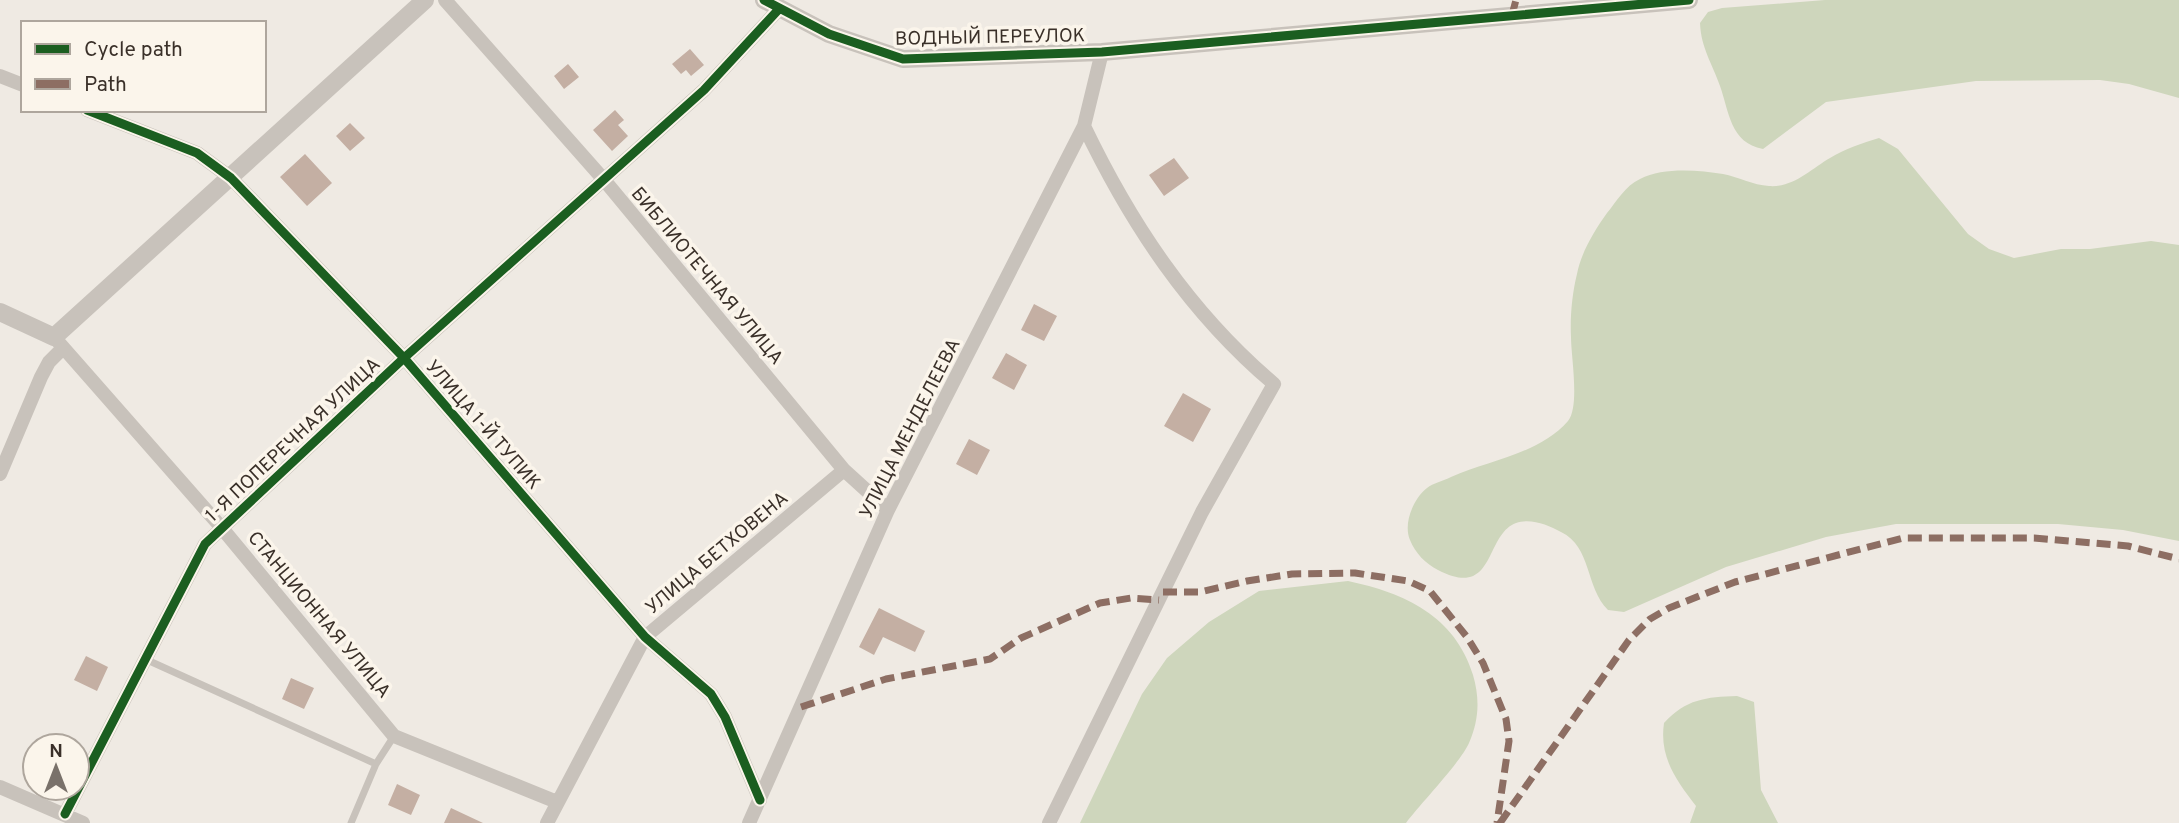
<svg xmlns="http://www.w3.org/2000/svg" width="2179" height="823" viewBox="0 0 2179 823" font-family="Overpass,sans-serif">
	<rect width="100%" height="100%" fill="#efeae3"/>
	<path fill="#ced6bc" d="M1825,0h354v98l-50,-14 -29,-4 -124,1 -150,21 -63,47c-33,-6 -34,-38 -43,-63 -8,-23 -19,-38 -20,-63l8,-11 14,-4z
		M1879,138l19,11 70,85 21,15 25,9 47,-9h29l61,-8 28,4v296l-56,-11 -65,-6h-162l-70,13 -100,30 -102,45 -16,-2c-23,-23 -16,-63 -47,-78 -13,-7 -30,-14 -45,-9 -32,12 -20,77 -78,47 -12,-6 -23,-17 -28,-30 -7,-16 3,-41 17,-52 6,-5 16,-7 24,-11 39,-17 88,-23 117,-56 12,-14 3,-65 3,-84 -1,-20 1,-43 6,-63 4,-21 17,-43 30,-61 10,-12 18,-27 33,-34 23,-12 58,-9 83,-5 15,3 30,11 46,12 24,2 42,-17 61,-28 15,-9 32,-15 49,-20z
		M1348,581c57,12 107,35 125,94 7,24 6,45 -4,68 -9,20 -48,60 -63,80h-326l62,-129 25,-36 42,-36 50,-31z
		M1737,696l17,6 7,88 17,33h-88l6,-17c-20,-26 -37,-49 -32,-83 22,-24 42,-26 73,-27z"/>
	<path fill="#c4afa3" d="M690,49l14,16 -13,11 -5,-6 -5,4 -9,-10z
		M568,64l11,13 -15,12 -10,-13z
		M615,110l9,10 -6,5 10,11 -16,15 -19,-21z
		M350,123l15,15 -15,13 -14,-15z
		M305,154l27,29 -25,23 -27,-29z
		M1174,158l15,20 -25,18 -15,-21z
		M1034,304l23,12 -13,25 -23,-11z
		M1006,353l21,12 -13,25 -22,-12z
		M1183,393l28,16 -18,33 -29,-16z
		M969,439l21,11 -13,25 -21,-11z
		M879,608l46,23 -10,21 -32,-15 -9,18 -15,-8z
		M86,656l22,11 -11,24 -23,-11z
		M291,678l23,10 -10,21 -22,-10z
		M397,784l23,11 -9,20 -23,-10z
		M451,808l32,15h-39z"/>
	<g fill="none" stroke-linecap="round" stroke-linejoin="round">
		<path stroke="#c8c2bb" stroke-width="7" d="M145,659l231,105
			M351,823l25,-59 18,-28"/>
		<path stroke="#c8c2bb" stroke-width="14" d="M445,0l160,181 239,289 44,40
			M0,76l23,9
			M87,110l110,43 34,25 173,180 241,279 66,57 14,23 35,83
			M54,337l167,190 173,209 163,66
			M0,474l41,-97 8,-15 13,-13
			M0,787l83,36
			M65,814l140,-270 199,-186 300,-268 75,-81
			M547,823l98,-186 199,-167
			M749,823l139,-313 196,-384 18,-74
			M1049,823l153,-311 72,-128c-84,-71 -143,-160 -190,-258"/>
		<path stroke="#c8c2bb" stroke-width="18" d="M764,0l65,34 74,25 199,-7 587,-52
			M0,312l54,25 371,-337"/>
		<path stroke="#8d6e63" stroke-width="7" stroke-dasharray="14 7" stroke-linecap="butt" d="M1512,15l4,-15
			M1163,592h37l47,-11 45,-7 63,-1 53,8 22,10 37,46 16,26 23,56 3,22 -12,82
			M801,707l85,-28 104,-20 31,-21 79,-35 31,-5 28,2
			M1500,823l129,-183 21,-21 19,-11 66,-26 168,-44h131l94,8 51,13"/>
		<g stroke="#fbf5eb" stroke-width="13">
			<path id="cycleway" d="M764,0l65,34 74,25 199,-7 587,-52
				M87,110l110,43 34,25 173,180 241,279 66,57 14,23 35,83
				M65,814l140,-270 199,-186 300,-268 75,-81"/>
		</g>
		<use href="#cycleway" stroke="#1b5e20" stroke-width="9"/>
	</g>
	<g text-anchor="middle" stroke-width="7" stroke-linejoin="round" paint-order="stroke">
		<g font-size="19" fill="#3a3029" stroke="#fbf5eb">
			<text transform="translate(990 36) rotate(-1)" y="7">ВОДНЫЙ ПЕРЕУЛОК</text>
			<text transform="translate(708 275) rotate(50)" y="7">БИБЛИОТЕЧНАЯ УЛИЦА</text>
			<text transform="translate(484 424) rotate(49)" y="7">УЛИЦА 1-Й ТУПИК</text>
			<text transform="translate(909 428) rotate(-63)" y="7">УЛИЦА МЕНДЕЛЕЕВА</text>
			<text transform="translate(292 439) rotate(-43)" y="7">1-Я ПОПЕРЕЧНАЯ УЛИЦА</text>
			<text transform="translate(716 552) rotate(-40)" y="7">УЛИЦА БЕТХОВЕНА</text>
			<text transform="translate(320 614) rotate(50)" y="7">СТАНЦИОННАЯ УЛИЦА</text>
		</g>
	</g>
	<rect x="21" y="21" width="245" height="91" fill="#fbf5eb" stroke="#aea69d" stroke-width="2"/>
	<rect x="35" y="44" width="35" height="10" fill="#1b5e20" stroke="#aea69d" stroke-width="2"/>
	<text x="84" y="56" font-size="21" fill="#3a3029">Cycle path</text>
	<rect x="35" y="79" width="35" height="10" fill="#8d6e63" stroke="#aea69d" stroke-width="2"/>
	<text x="84" y="91" font-size="21" fill="#3a3029">Path</text>
	<g transform="translate(56 767)"><circle r="33" fill="#fbf5eb" stroke="#aea69d" stroke-width="2"/>
	<path d="M0-5L12 26L0 18L-12 26Z" fill="#79716a"/>
	<text y="-10" font-size="19" font-weight="bold" text-anchor="middle" fill="#3a3029">N</text>
	</g>
</svg>
